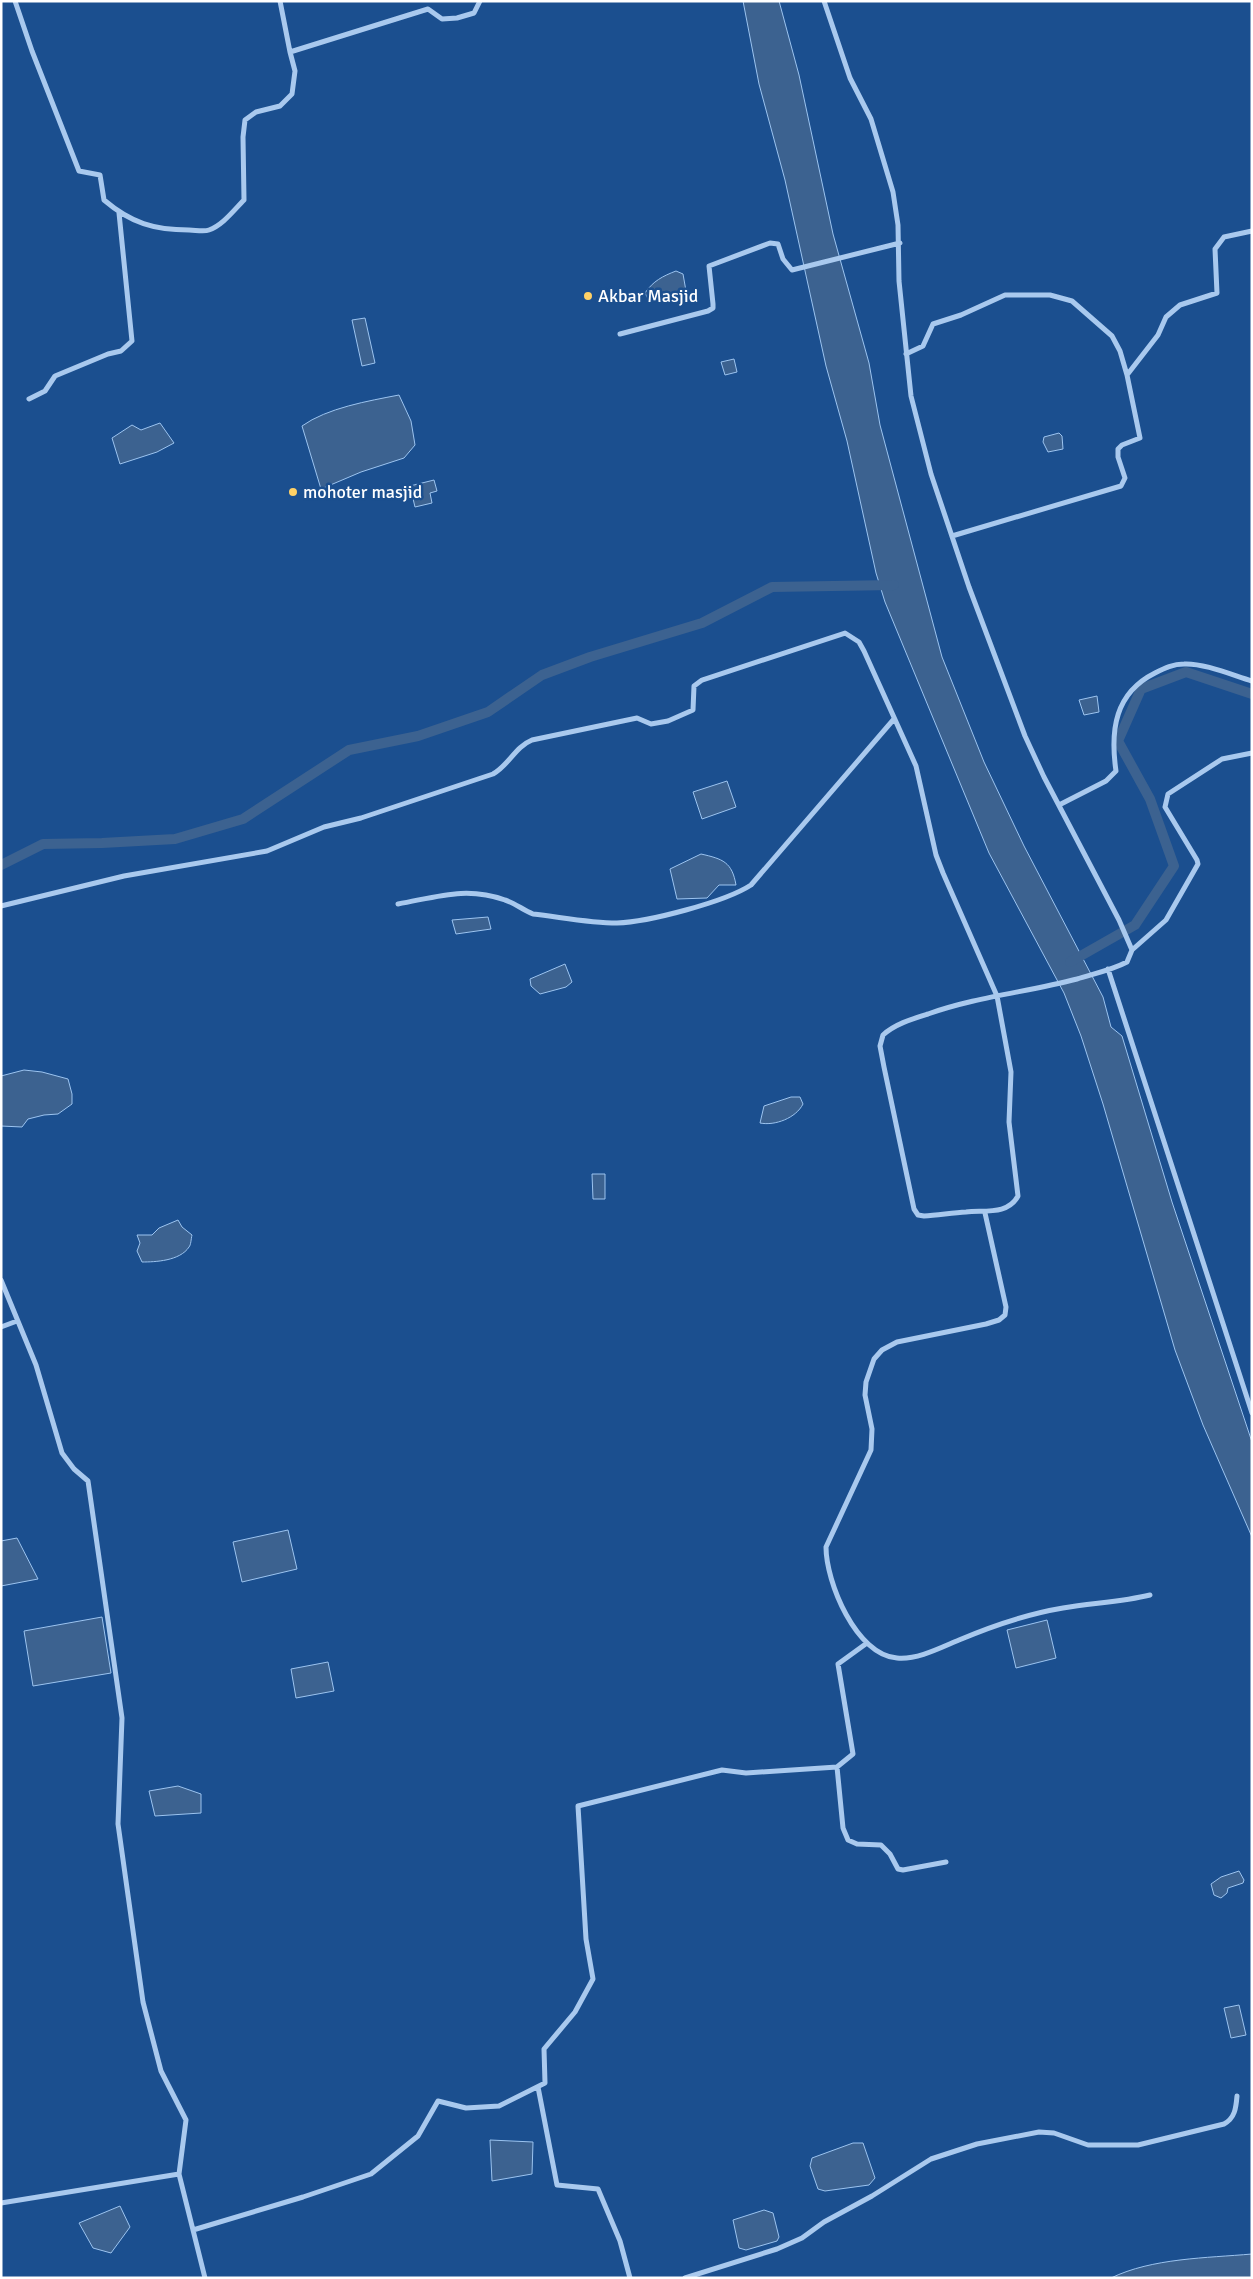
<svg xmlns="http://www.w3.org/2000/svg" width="1253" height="2279" viewBox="0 0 1253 2279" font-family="Signika,sans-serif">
	<rect width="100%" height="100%" fill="#1b4f8f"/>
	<path fill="#3c6290" stroke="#9cc4f0" d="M743,1h36l20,74 34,159 36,129 11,62 62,232 42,105 40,84 79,151 8,30 11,9 50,166 80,240v95l-49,-112 -28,-75 -72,-246 -22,-68 -17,-43 -75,-140 -104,-251 -9,-29 -29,-132 -21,-75 -41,-186 -26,-96z
		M676,271l7,3 3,17 -30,10h-7l-4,-8c8,-12 18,-17 31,-22z
		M365,318l10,45 -13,3 -10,-46z
		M734,359l3,13 -12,3 -4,-13z
		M399,395l12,26 4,24 -11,13 -43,14 -40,17 -19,-63c25,-18 66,-25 97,-31z
		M160,423l14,20 -17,9 -37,12 -8,-26 20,-13 9,5z
		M1059,433l3,3 1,13 -15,3 -5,-10 1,-5z
		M434,480l3,11 -7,2 2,10 -17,4 -5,-21z
		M1097,696l2,16 -15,3 -5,-15z
		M727,781l9,26 -34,12 -9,-27z
		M701,854c22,5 31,8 35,31h-17l-12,13 -30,1 -7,-30z
		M488,917l3,12 -35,5 -4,-14z
		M565,964l7,18 -6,5 -26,7 -9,-8 -1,-7z
		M24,1070l18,2 26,7 4,15v10l-14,10 -14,1 -16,4 -6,8 -21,-1v-50z
		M791,1097h9l3,7c-7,14 -28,22 -43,19l4,-17z
		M592,1174h13v25h-12z
		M178,1220l4,7 10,8c-1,4 -1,10 -3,12 -9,14 -34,15 -47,15l-5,-11 3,-8 -3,-8h15l7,-7z
		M288,1530l9,39 -55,13 -9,-40z
		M17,1538l21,41 -37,7v-45z
		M102,1617l9,56 -78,13 -9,-55z
		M1047,1620l9,38 -40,10 -9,-38z
		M328,1662l6,29 -38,7 -5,-29z
		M178,1786l23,8v19l-46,3 -6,-25z
		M1239,1871l5,9 -1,3 -15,5 -1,5 -6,5 -7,-3 -3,-11 10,-7z
		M1239,2005l7,30 -15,3 -7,-30z
		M490,2140l43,2 -1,32 -40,7z
		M853,2143h10l12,35 -6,7 -44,6 -7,-2 -8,-23 2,-8z
		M120,2206l10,21 -19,26 -18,-5 -14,-25z
		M764,2210l9,3 6,24 -2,4 -31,9 -7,-2 -6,-28z
		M1252,2254v24h-141c41,-20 96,-20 141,-24z"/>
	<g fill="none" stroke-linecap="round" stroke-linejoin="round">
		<path stroke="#3c6290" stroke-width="10" d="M1,865l42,-21 59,-1 73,-4 68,-20 106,-69 69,-14 70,-24 54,-37 48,-18 112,-34 70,-36 122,-2
			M1070,962l65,-37 39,-59 -24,-67 -32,-58 23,-52 45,-17 66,22"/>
		<path stroke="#a9c9ee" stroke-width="5" d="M15,1l17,50 47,120 21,4 4,25c27,23 50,30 85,30 6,0 15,2 20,0 14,-5 25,-20 35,-30l-1,-63 2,-17 11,-8 24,-6 12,-12 3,-23 -5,-19 138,-43 14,10 15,-1 17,-5 6,-12
			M280,1l10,51
			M824,1l26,77 21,41 22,73 5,33 1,56 12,115 20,78 38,113 56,149 19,41 75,143 13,30
			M620,334l88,-23 5,-3v-4l-4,-38 61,-23 8,1 5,15 9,11 108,-27
			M906,354l17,-8 10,-22 28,-9 44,-20h45l22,6 40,35 8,15 7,24 31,-40 8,-18 14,-12 37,-12 -2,-44 9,-12 28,-6
			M29,399l16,-8 10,-15 53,-22 13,-3 11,-10 -13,-128
			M952,536l169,-50 4,-8 -7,-21v-8l4,-4 18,-7 -13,-63
			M1059,805l47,-24 10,-10c-6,-41 -1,-78 39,-98 10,-5 18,-9 29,-9 20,-1 48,11 68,17
			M398,904c39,-7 68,-18 107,-4 10,3 18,10 28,14 27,3 56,9 84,9 31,-1 108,-21 134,-38l143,-166
			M1,906l123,-30 143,-25 57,-24 37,-9 132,-44c16,-9 22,-27 39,-34l105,-22 14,6 17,-3 25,-11 1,-24 8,-6 143,-47 14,9 5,9 52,115 20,89 7,18 54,123 14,76 -2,50 9,74c-10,19 -33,14 -52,16 -14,1 -28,3 -42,4l-6,-1 -4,-6 -30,-142 -4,-21 3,-11c12,-11 29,-16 45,-21 48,-17 99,-22 149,-35 16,-5 35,-9 50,-17l5,-12 34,-30 32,-56 -1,-4 -32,-53 3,-13 54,-35 30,-6
			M1108,969l144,444
			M985,1213l21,94 -1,8 -6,5 -13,4 -89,18 -15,8 -8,9 -8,23 -1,13 7,34 -1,21 -45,97c0,35 30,108 71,111 20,2 43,-10 62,-18 33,-14 68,-26 104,-32 29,-5 59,-6 87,-13
			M1,1280l35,85 26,88 12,16 14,12 34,237 -4,106 25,178 18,69 25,49 -7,54 26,104
			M1,1327l16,-6
			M837,1767l6,61 5,12 9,4 24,1 9,9 8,15 5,1 43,-8
			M538,2087l19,98 41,4 22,52 10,37
			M1,2203l178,-29
			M193,2230l110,-33 68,-23 47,-38 20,-35 28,7 33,-2 46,-23 -1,-34 31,-37 18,-33 -7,-40 -8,-133 144,-36 24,3 91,-6 16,-13 -15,-90 29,-21
			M685,2278l92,-29 25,-11 22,-16 48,-26 59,-37 46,-15 62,-12 15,1 34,12h50l86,-21c11,-6 12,-16 13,-28"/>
	</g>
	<g fill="#ffd166" stroke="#1b4f8f" stroke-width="2">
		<circle cx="588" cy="296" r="5"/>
		<circle cx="293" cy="492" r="5"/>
	</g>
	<g text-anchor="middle" stroke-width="5" stroke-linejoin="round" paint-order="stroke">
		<g font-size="18" fill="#fff" stroke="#1b4f8f" text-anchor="start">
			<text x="598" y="302">Akbar Masjid</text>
			<text x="303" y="498">mohoter masjid</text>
		</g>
	</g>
	<rect width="1253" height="2279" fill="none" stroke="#ffffff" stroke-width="5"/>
</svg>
